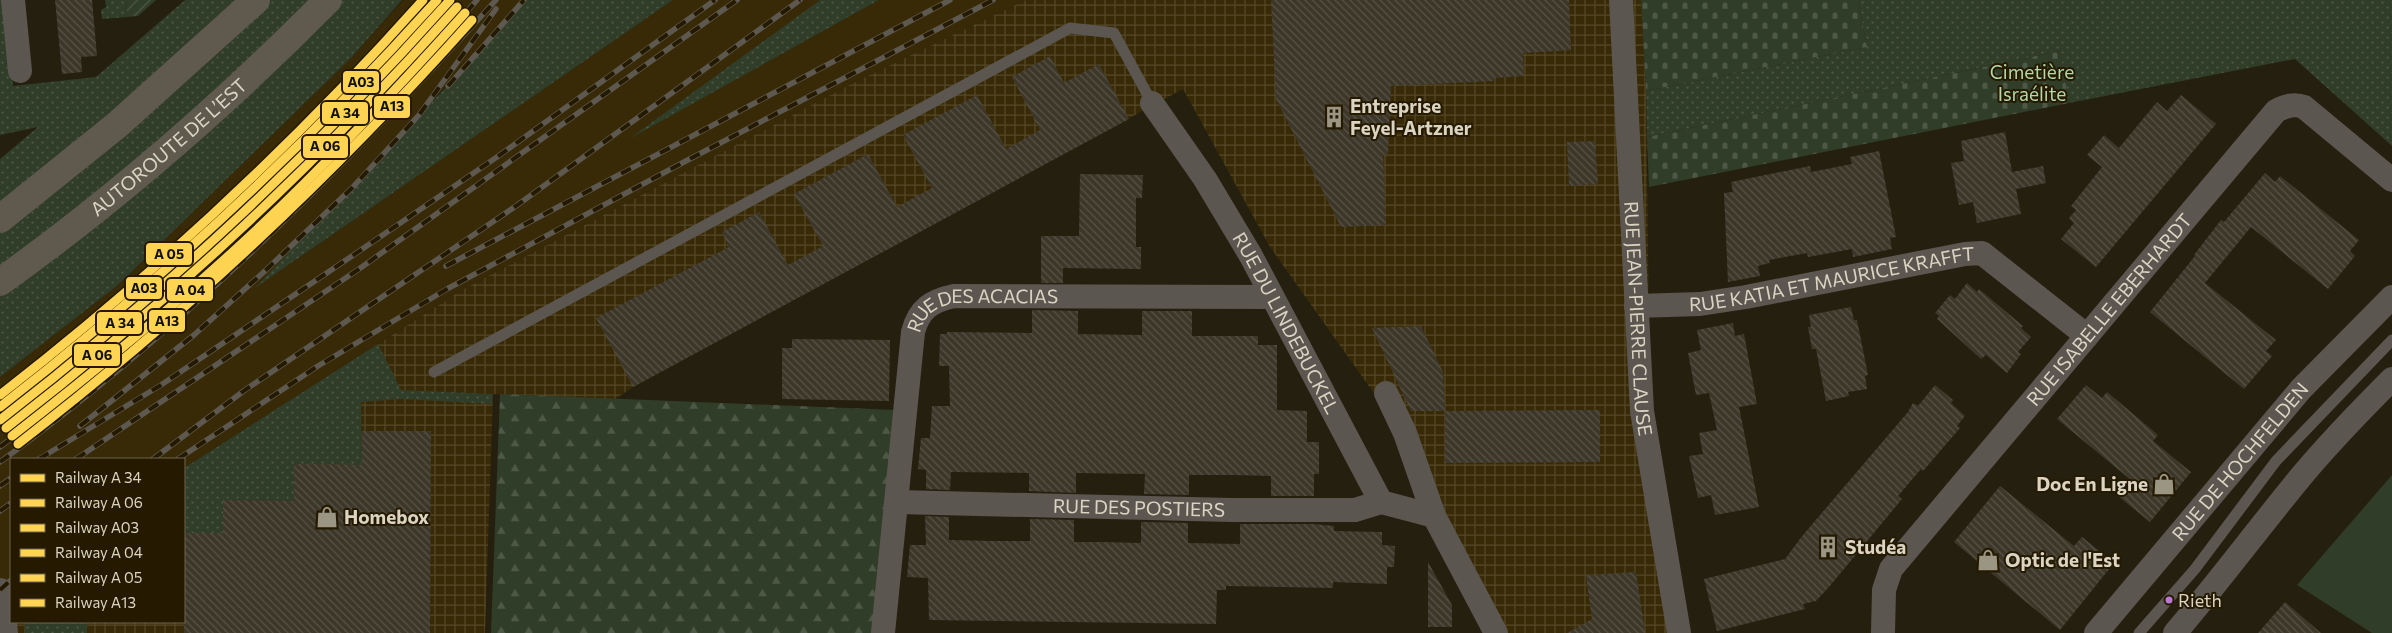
<svg xmlns="http://www.w3.org/2000/svg" width="2392" height="633" viewBox="0 0 2392 633" font-family="Commissioner,sans-serif">
	<defs>
		<pattern id="industrial-grid" width="8" height="8" patternUnits="userSpaceOnUse" patternTransform="scale(1.25)"><rect width="8" height="8" fill="#382a06"/><path d="M0 4h8M4 0v8" fill="none" stroke="#544829"/></pattern>
		<pattern id="grass-dots" width="8" height="8" patternUnits="userSpaceOnUse" patternTransform="scale(1.25)"><rect width="8" height="8" fill="#303d28"/><path d="M2 2h.1M6 6h.1" fill="none" stroke="#4d5846" stroke-width="1.8" stroke-linecap="round"/></pattern>
		<pattern id="forest-firs" width="22" height="20" patternUnits="userSpaceOnUse" patternTransform="scale(1.25)"><rect width="22" height="20" fill="#303d28"/><path d="M5 1l3.5 6h-7zM16 11l3.5 6h-7z" fill="#4d5846"/></pattern>
		<pattern id="cemetery-stones" width="16" height="16" patternUnits="userSpaceOnUse" patternTransform="scale(1.25)"><rect width="16" height="16" fill="#303d28"/><path d="M2 7V4a2 2 0 0 1 4 0v3zM10 15v-3a2 2 0 0 1 4 0v3z" fill="#4d5846"/></pattern>
		<pattern id="garden-furrows" width="10" height="10" patternUnits="userSpaceOnUse" patternTransform="scale(1.25)"><rect width="10" height="10" fill="#303d28"/><path d="M-1 1l2-2M0 10L10 0M9 11l2-2" fill="none" stroke="#4d5846"/></pattern>
		<pattern id="building-back-hatch" width="6" height="6" patternUnits="userSpaceOnUse" patternTransform="scale(1.25)"><rect width="6" height="6" fill="#3d372a"/><path d="M-1 5l2 2M0 0l6 6M5-1l2 2" fill="none" stroke="#585347"/></pattern>
	</defs>
	<rect width="100%" height="100%" fill="#251f0f"/>
	<path fill="#382a06" d="M403,0h124l-269,286 415,-286h147l-186,136 245,-136h147l-173,83 -391,207 -278,178v-9h-173v139l-11,9v-230l118,-92 233,-227z"/>
	<path fill="url(#industrial-grid)" d="M1026,0h615l5,91 4,314 23,228h-183l-112,-234 -108,-152 -87,-158 -550,298 -18,12 -122,-5 -8,239h-485l11,-11h173l1,-154 277,-178 391,-207z"/>
	<path fill="url(#grass-dots)" d="M0,0h6l7,86 83,-9 89,-77h217l-51,58 -233,227 -118,92v-218l38,-32 -38,8z
		M105,0h21l1,17 -25,2 -1,-9 5,-3z
		M527,0h146l-418,288 251,-264z
		M820,0h59l-250,139z
		M1858,0h534v146l-97,-87 -226,44 -9,-52 -413,86 -1,-46 221,-44z
		M378,344l23,46 92,4 -1,10 -91,-5 -40,3 1,63 -68,-1v37l-70,-1 -1,33h-39v-65z
		M24,622h63v11h-62z"/>
	<path fill="url(#forest-firs)" d="M500,394l396,16 -21,223h-384z"/>
	<path fill="url(#cemetery-stones)" d="M1641,0h217l9,47 -221,44z
		M2060,51l9,52 -420,84 -2,-50z"/>
	<path fill="#303d28" d="M2392,475v158h-20l-75,-48z"/>
	<path fill="url(#garden-furrows)" d="M126,0h30l-18,16 -11,1z"/>
	<path fill="url(#building-back-hatch)" d="M55,0h37l5,56 -16,1 1,15 -20,2z
		M1271,0h298l2,50 -48,3 1,23 -30,2v3l-103,5 -3,68h-5l3,71 -45,2 -65,-128z
		M1050,56l14,27 35,-19 30,55 -496,268 -37,-69 133,-71 -7,-15 37,-20 29,53 35,-19 -29,-52 74,-40 29,53 35,-19 -29,-53 74,-40 29,54 34,-19 -28,-53z
		M2181,95l35,29 -120,143 -35,-28 13,-16 -5,-5 7,-8 -5,-4 31,-39 -15,-12 17,-20 15,13 38,-46 10,9z
		M2005,132l7,40 31,-6 3,17 -30,6 5,25 -44,9 -4,-21 -14,3 -8,-42 13,-2 -3,-20z
		M1595,141l3,43 -29,2 -2,-44z
		M1879,151l17,86 -6,1 2,11 -39,8 -1,-8 -44,8 -1,-4 -38,7 1,3 -12,3 2,10 -32,6 -4,-89 9,-1 -2,-10 79,-16 1,6 41,-8 -2,-7z
		M2265,173l10,9 5,-6 79,64 -9,11 5,5 -27,33 -77,-62 -46,56 71,57 -10,11 6,5 -28,33 -94,-77 45,-56 -1,-1 27,-35 3,2z
		M1080,174l63,1 -1,23h-6v49h5v22l-78,-1v15h-22v-47h38z
		M1967,283l10,9 2,-3 44,37 -2,2 10,9 -13,15 3,2 -14,19 -21,-18 -5,4 -44,-40 2,-3 -4,-3 15,-18 5,4z
		M1851,307l3,13h3l11,55 -3,1 2,13 -19,3 1,4 -23,5 -10,-52h-4l-4,-22h3l-2,-12z
		M1032,310l46,1v23l64,1v-24h50v25h66v9h19v65l30,1v31h12v32h-5v22h-43v-20l-37,-1h-45v20l-45,-1 1,-20 -69,-1v20l-47,-2v-18l-78,-1 -1,18 -24,-1v-19l-8,-1 3,-31h9l2,-32h18l-1,-40h-10l1,-32h7v-2l85,1z
		M1733,323l2,13 9,-2 13,70 -18,3 20,100 -44,8 -4,-20 -13,3 -9,-42 14,-2 -4,-21 18,-3 -8,-37 -13,2 -8,-42 13,-3 -4,-20z
		M1421,326l22,46 2,39h-34l-39,-83z
		M792,339l98,1 -1,61 -107,-2v-51h10z
		M1935,385l18,15 -2,3 14,13 -8,10 3,2 -37,43 -2,-2 -23,27 4,3 -73,88 -13,14 -13,3 2,5 -88,22 -13,-52 81,-20 18,-24 105,-123 5,-9 5,3z
		M2086,385l16,13 5,-6 12,10 39,33 -5,6 38,31 -41,50 -32,-26 13,-16 -74,-61z
		M1600,410v52l-155,1v-52z
		M362,431h69l-1,202h-246v-100h39v-33l71,1v-37l68,1z
		M2000,486l74,60 8,-9 32,26 -54,67 -106,-88z
		M925,516l24,1v23l46,1h35v-22l44,1v22h28l39,1v-21l47,1v20l52,1v-20h73l21,2v5l48,1v13l13,1 -1,21h-7v17l-54,-2v6l-107,-2v4h-9l-1,34 -287,-4 -1,-42 -21,-1 3,-32h16z
		M1428,562l24,43v22h-24z
		M1636,572l9,61h-78l25,-14 -6,-44z
		M2285,602l36,31h-63z"/>
	<g fill="none" stroke-linecap="round" stroke-linejoin="round">
		<path stroke="#5b5750" stroke-width="11" d="M434,372l636,-344 44,5 38,70
			M2139,633l56,-64 81,-108 116,-121"/>
		<g stroke="#5b5750" stroke-width="24">
			<path d="M13,0l7,71"/>
			<path id="s1" d="M1621,0l21,411 37,222"/>
			<path id="s2" d="M1152,103l53,76 46,77 130,246 53,14"/>
			<path id="s3" d="M1636,306l64,-2 46,-7 219,-43 17,-1 105,83"/>
			<path d="M1386,393l19,40 29,83 62,117"/>
			<path id="s4" d="M897,502l335,8h123l26,-8"/>
			<path id="s5" d="M883,633l30,-301c6,-23 18,-31 41,-36l317,1"/>
			<path id="s6" d="M1883,633l1,-43 7,-21 385,-458c10,-5 18,-8 28,-4l88,73"/>
			<path id="s7" d="M2096,633l205,-244 91,-92"/>
			<path d="M2175,633c43,-50 82,-103 124,-154 29,-35 61,-68 93,-100"/>
		</g>
		<path stroke="#5b5750" stroke-width="28" d="M0,592l4,41"/>
		<g stroke="#5f594e" stroke-width="28">
			<path d="M0,219l117,-94 139,-125"/>
			<path id="s8" d="M0,282c117,-84 227,-180 328,-282"/>
		</g>
		<g stroke="#5d5950" stroke-width="5.5">
			<path id="rail" d="M448,86l76,-86
				M446,266l504,-266
				M80,426l114,-91 72,-65 86,-82 67,-73 77,-106
				M0,447c174,-132 335,-282 477,-447
				M39,459l122,-74 191,-129 145,-99 218,-157
				M76,459l283,-190 378,-269
				M153,459l92,-69 271,-184 284,-206
				M178,459l140,-93 129,-77 237,-127 309,-162
				M0,462c184,-133 344,-294 496,-462
				M0,486l11,-8
				M0,511l11,-8
				M0,590l11,-10"/>
		</g>
		<use href="#rail" stroke="#251a00" stroke-width="4" stroke-dasharray="11" stroke-linecap="butt"/>
		<g stroke="#251a00" stroke-width="12">
			<path id="rail-1" d="M0,420c166,-129 310,-263 450,-420"/>
		</g>
		<g stroke="#251a00" stroke-width="12">
			<path id="rail-2" d="M6,428c167,-129 311,-264 451,-421"/>
		</g>
		<g stroke="#251a00" stroke-width="12">
			<path id="rail-3" d="M0,407c158,-123 303,-258 437,-407"/>
		</g>
		<g stroke="#251a00" stroke-width="12">
			<path id="rail-4" d="M12,436c82,-64 162,-129 238,-200 75,-70 146,-146 215,-223"/>
		</g>
		<g stroke="#251a00" stroke-width="12">
			<path id="rail-5" d="M0,395c153,-119 294,-250 423,-395"/>
		</g>
		<g stroke="#251a00" stroke-width="12">
			<path id="rail-6" d="M18,444c168,-130 313,-266 454,-424"/>
		</g>
		<use href="#rail-1" stroke="#fed452" stroke-width="9"/>
		<use href="#rail-2" stroke="#fed452" stroke-width="9"/>
		<use href="#rail-3" stroke="#fed452" stroke-width="9"/>
		<use href="#rail-4" stroke="#fed452" stroke-width="9"/>
		<use href="#rail-5" stroke="#fed452" stroke-width="9"/>
		<use href="#rail-6" stroke="#fed452" stroke-width="9"/>
	</g>
	<defs>
		<g id="building-bare" transform="scale(1.725)"><path d="M-4-6H4V6H1V3H-1V6H-4ZM-2.5-4.3h1.7v1.8h-1.7ZM.8-4.3h1.7v1.8H.8ZM-2.5-1h1.7V.8h-1.7ZM.8-1h1.7V.8H.8Z" fill="#9b9584" stroke="#251a00" stroke-width="2.5" paint-order="stroke"/></g>
		<g id="shop-bare" transform="scale(1.725)"><path d="M-5-2.5h2.3a2.7 3.5 0 0 1 5.4 0H5L5.5 6h-11ZM-1.5-2.5h3a1.5 2.3 0 0 0-3 0Z" fill="#9b9584" stroke="#251a00" stroke-width="2.5" paint-order="stroke"/></g>
	</defs>
	<g fill-rule="evenodd">
		<use href="#building-bare" x="1334" y="117"/>
		<use href="#shop-bare" x="2164" y="484"/>
		<use href="#shop-bare" x="327" y="517"/>
		<use href="#building-bare" x="1828" y="547"/>
		<use href="#shop-bare" x="1988" y="560"/>
	</g>
	<circle fill="#ba77d6" stroke="#251a00" stroke-width="2" cx="2169" cy="600" r="4.5"/>
	<g text-anchor="middle" stroke-width="4" stroke-linejoin="round" paint-order="stroke">
		<g font-size="18" fill="#dbd4c3" stroke="#251a00" text-anchor="start">
			<text x="2178" y="607">Rieth</text>
		</g>
		<g font-size="19" fill="#b3d8a6" stroke="#251a00">
			<text x="2032" y="79">Cimetière<tspan x="2032" dy="22">Israélite</tspan></text>
		</g>
		<g font-size="19" font-weight="bold" fill="#dbd4c3" stroke="#251a00" text-anchor="start">
			<text x="1350" y="113">Entreprise<tspan x="1350" dy="22">Feyel-Artzner</tspan></text>
			<text x="2148" y="491" text-anchor="end">Doc En Ligne</text>
			<text x="344" y="524">Homebox</text>
			<text x="1845" y="554">Studéa</text>
			<text x="2005" y="567">Optic de l'Est</text>
		</g>
		<g font-size="19" fill="#dbd4c3" stroke="#251a00">
			<text dy="7" stroke="none"><textPath href="#s8" startOffset="216">AUTOROUTE DE L’EST</textPath></text>
			<text dy="7" stroke="none"><textPath href="#s3" startOffset="198">RUE KATIA ET MAURICE KRAFFT</textPath></text>
			<text dy="7" stroke="none"><textPath href="#s6" startOffset="404">RUE ISABELLE EBERHARDT</textPath></text>
			<text dy="7" stroke="none"><textPath href="#s5" startOffset="384">RUE DES ACACIAS</textPath></text>
			<text dy="7" stroke="none"><textPath href="#s1" startOffset="319">RUE JEAN-PIERRE CLAUSE</textPath></text>
			<text dy="7" stroke="none"><textPath href="#s2" startOffset="258">RUE DU LINDEBUCKEL</textPath></text>
			<text dy="7" stroke="none"><textPath href="#s7" startOffset="224">RUE DE HOCHFELDEN</textPath></text>
			<text dy="7" stroke="none"><textPath href="#s4" startOffset="242">RUE DES POSTIERS</textPath></text>
		</g>
	</g>
	<g stroke="#251a00" stroke-width="2">
		<rect x="342" y="70" width="38" height="24" rx="5" fill="#fed452"/>
		<rect x="373" y="95" width="38" height="24" rx="5" fill="#fed452"/>
		<rect x="321" y="101" width="48" height="24" rx="5" fill="#fed452"/>
		<rect x="302" y="135" width="47" height="24" rx="5" fill="#fed452"/>
		<rect x="145" y="242" width="48" height="24" rx="5" fill="#fed452"/>
		<rect x="125" y="276" width="38" height="24" rx="5" fill="#fed452"/>
		<rect x="166" y="278" width="48" height="24" rx="5" fill="#fed452"/>
		<rect x="148" y="309" width="38" height="24" rx="5" fill="#fed452"/>
		<rect x="96" y="311" width="47" height="24" rx="5" fill="#fed452"/>
		<rect x="73" y="343" width="48" height="24" rx="5" fill="#fed452"/>
	</g>
	<g font-size="14" text-anchor="middle" font-weight="bold" fill="#111">
		<text x="361" y="87">A03</text>
		<text x="392" y="111">A13</text>
		<text x="345" y="118">A 34</text>
		<text x="325" y="151">A 06</text>
		<text x="169" y="259">A 05</text>
		<text x="144" y="293">A03</text>
		<text x="190" y="295">A 04</text>
		<text x="167" y="326">A13</text>
		<text x="120" y="328">A 34</text>
		<text x="97" y="360">A 06</text>
	</g>
	<rect x="10" y="458" width="175" height="165" fill="#251a00" stroke="#6e644e"/>
	<rect x="20" y="474" width="25" height="8" fill="#fed452" stroke="#6e644e"/>
	<text x="55" y="483" font-size="15" fill="#dbd4c3">Railway A 34</text>
	<rect x="20" y="499" width="25" height="8" fill="#fed452" stroke="#6e644e"/>
	<text x="55" y="508" font-size="15" fill="#dbd4c3">Railway A 06</text>
	<rect x="20" y="524" width="25" height="8" fill="#fed452" stroke="#6e644e"/>
	<text x="55" y="533" font-size="15" fill="#dbd4c3">Railway A03</text>
	<rect x="20" y="549" width="25" height="8" fill="#fed452" stroke="#6e644e"/>
	<text x="55" y="558" font-size="15" fill="#dbd4c3">Railway A 04</text>
	<rect x="20" y="574" width="25" height="8" fill="#fed452" stroke="#6e644e"/>
	<text x="55" y="583" font-size="15" fill="#dbd4c3">Railway A 05</text>
	<rect x="20" y="599" width="25" height="8" fill="#fed452" stroke="#6e644e"/>
	<text x="55" y="608" font-size="15" fill="#dbd4c3">Railway A13</text>
</svg>
